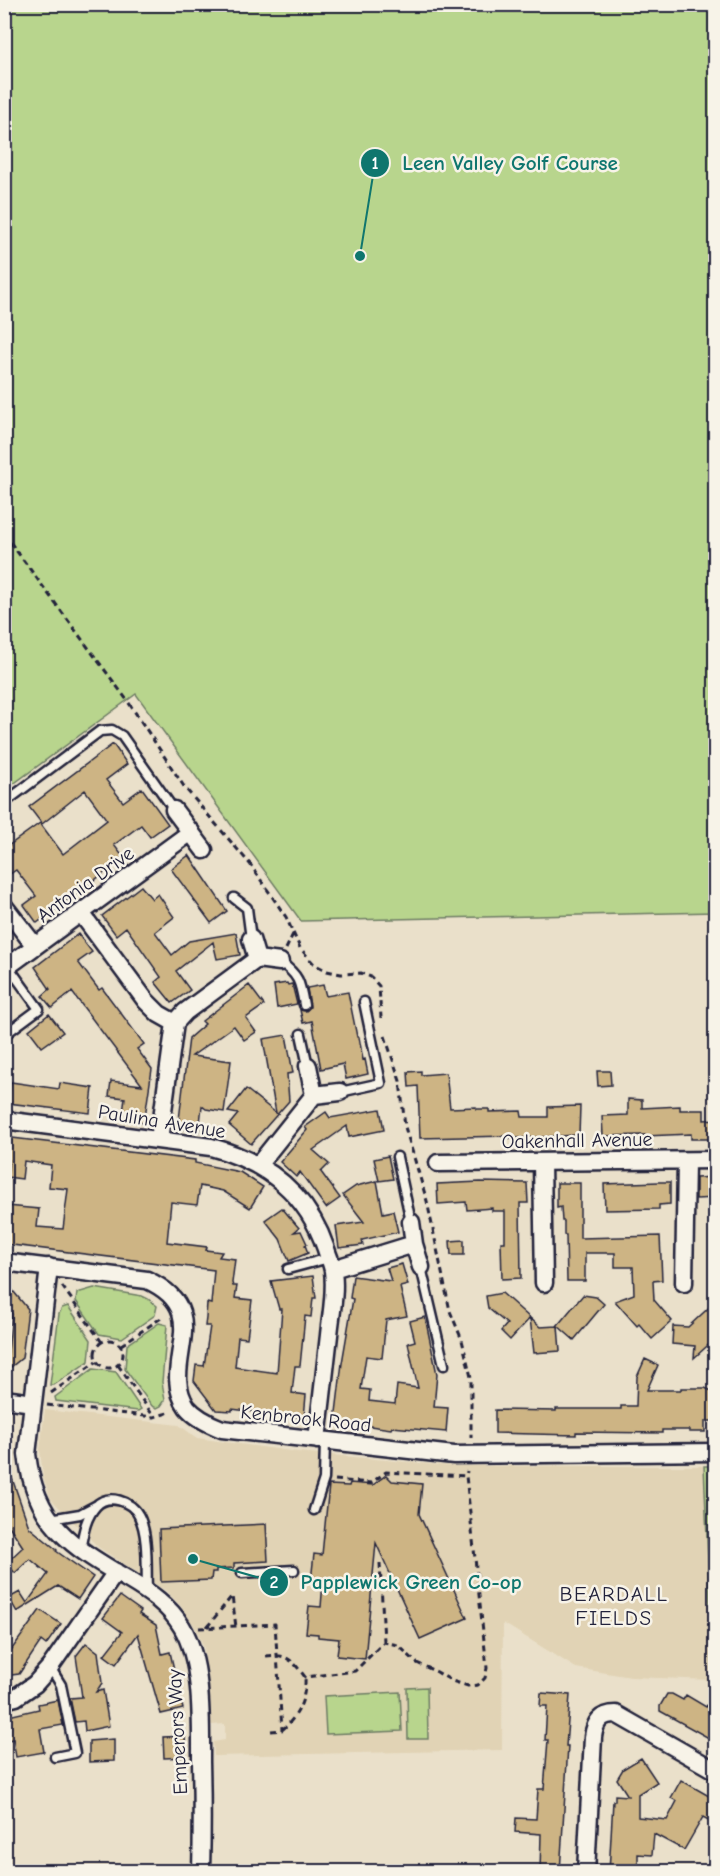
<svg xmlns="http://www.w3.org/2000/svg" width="720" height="1876" viewBox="0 0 720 1876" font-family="'Comic Neue',sans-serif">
	<rect width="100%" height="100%" fill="#eae0ca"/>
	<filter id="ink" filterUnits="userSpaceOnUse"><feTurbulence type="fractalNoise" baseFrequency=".0167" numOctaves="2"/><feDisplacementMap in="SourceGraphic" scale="12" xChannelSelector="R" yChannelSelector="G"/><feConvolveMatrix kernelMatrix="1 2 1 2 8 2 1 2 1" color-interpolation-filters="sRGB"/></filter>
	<g filter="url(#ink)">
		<path fill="#e1d3b5" d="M45,1410l134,15 18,13 101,14 154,14h252l9,214 -82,-3 -55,-9 -73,-45 -1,127 -288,6 -1,-14 12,-2v-16l-14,1 -7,-77 -7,-18 -17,-25 -14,-14 -68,-44 -47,-48 -8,-22 -3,-27z"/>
		<path fill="#b8d58d" stroke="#6d7c64" stroke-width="1.5" d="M5,4l710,1v907l-414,9 -165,-227 -131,96z
			M94,1288l48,8 6,3 9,7 -2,9 -33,23 -23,-4 -23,-33 1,-8z
			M68,1306l23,34 -2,21 -35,24h-4l9,-71 3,-6z
			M159,1323l8,2 -5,57 3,18 -4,6 -4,2 -5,-2 -27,-37 2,-24z
			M93,1369l23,3 25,37 -3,2 -82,-10 -1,-4z
			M704,1466h11v214h-2z
			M427,1687l1,52h-20l-1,-51z
			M400,1692l2,39 -76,3 -2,-38z"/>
		<path fill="#cdb484" stroke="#22223b" stroke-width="1.5" d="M113,744l14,20 -21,16 17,22 19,-14 26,36 -18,13 -9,-12 -27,20 10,13 -87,65 -13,-18 12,-9 -20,-26 -12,8v-29l36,-26 23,31 44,-34 -22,-30 -43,34 -13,-17z
			M189,855l38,56 -16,12 -40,-54z
			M141,886l11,13 6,-5 16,23 -19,15 17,23 17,-14 47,-8 4,22 -23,4 -4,-17 -37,29 14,19 -18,13 -17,-21 6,-5 -35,-50 -10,8 -14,-19z
			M78,934l14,18 -14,10 21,28 3,-2 42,56 -7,5 15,20 -8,54 -22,-3 3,-22 -16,-2 2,-15 31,4 -70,-93 -20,16 -10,-12 8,-7 -15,-22z
			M287,983l1,2 4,-1 5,20 -20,4 -3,-23z
			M249,985l15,20 -18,13 10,14 -12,8 -10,-14 -42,30 39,5 -7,51 -18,-3 -4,-3 -3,25 -21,-3 11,-90 16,-14 -3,-3z
			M323,985l3,11 22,-4 9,45h2l4,23 2,-1 3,15 -22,5 -3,-15 -22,5 -9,-48 -9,2 -3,-13 6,1 4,-4 -3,-19z
			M49,1014l14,18 -21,15 -13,-17z
			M286,1035l7,38 -6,1 2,27 -38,43 -22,-19 9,-11 -10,-2 18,-23 30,24 -13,-74z
			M421,1071v4l25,-2 4,35 26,-1v2h13v3l32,-1 1,6h26v-10l32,-1 -1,29 -57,3h-14v-2l-88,2 -2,-52 -9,1 -1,-15z
			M597,1071h13l1,14 -13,1z
			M11,1082l48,7 1,-6 33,5 -3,25 -82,-10z
			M628,1099l14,1v8l38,-2v4h24v10l12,-1v20h-25v-5l-46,2v-1l-42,1 -1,-20 26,-1z
			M380,1109l4,21 -35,7 -2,-11 -34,24 16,14 -8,8 19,26 -14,10 -26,-36 -4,5 -16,-15 27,-32 -2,-3 21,-15 4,6z
			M4,1137l191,23v3l45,9 23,15 -13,21 -27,-17 -23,-5 -3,19 -26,-3 -4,40 40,5 -1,3 16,2 -3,5 16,2 -3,24 1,3h4l-2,12 17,2 -5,38 -9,-1 -3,30 42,6 5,-64h-3l-8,-28 42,-5 3,22h-3l-2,19 -6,-1 -5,50h-5l-3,27 14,2 -2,23 -72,-9v2l-16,-1 -22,-29 2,-16 8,1 6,-40h-5l1,-8 1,-15 4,1 3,-34 -210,-26v-23l3,-15 32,3 -2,18 26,2 5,-40 -19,-2 2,-22 -27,-4 -2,18 -15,-2 2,-17h-5z
			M388,1156l5,23 -14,2 -5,-22z
			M716,1177v21l-20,1v-21z
			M377,1181l6,32 10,-2 5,21 -36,8 1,5 -24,3 -3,-22 28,-4 -21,-27 13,-9z
			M480,1182l47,1 1,20h-8l1,75 -19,1 -1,-37h4v-31h-13v-3l-25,2 -1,-8 -28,2 -1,-20z
			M659,1182h11v22l-11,1v4l-54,1 -1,-26z
			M557,1183h23v55l80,-2 2,44 -9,1 1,19 18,21 -20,18 -13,-15 -2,2 -22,-25 19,-7 -1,-27h-18v-14h-30v28h-18l-1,-46h-2v-14h-2l-1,-14 -4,1z
			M282,1208l17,20 -5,4 7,-1 6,13 -2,1 3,8 -19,8 -9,-22 -15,-19z
			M464,1240v15h-13l-1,-14z
			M402,1264l6,21 -8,2 7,29 -21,4 -4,38 -16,-2 -5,33 9,1 -1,11 26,3 2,-19 21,3 -10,-45 7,-2 -5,-20 15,-4 12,57 -3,33 14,1 -2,24 -54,-5 -1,2 -56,-8 7,-58 11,-64 -3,-1 3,-22 38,5 -4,-13z
			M4,1280l24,29 -6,49 -16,13 6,-57 -8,-10z
			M502,1293l28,25 -20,22 -9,-9 6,-7 -19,-16 -2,-12z
			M583,1295l13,2 8,7 -30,36 -16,-14 2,25 -26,2 -4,-35 10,9 17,-1z
			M716,1301v37l-22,20 1,-12 -23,-2 1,-18 15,1z
			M645,1359l13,6 -11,25h34v-2h24l7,3v8h4v22h-11v11h-16v-2h-27v3l-86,-1v3l-81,-2v-23l61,1v-2h65v-3h15l1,-29z
			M4,1461h2l23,66 28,23 -1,1 37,26 -15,22 -20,-13 -41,26 -8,-14 11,-6 7,11 21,-29 -18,-15 -15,14 -9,-10 17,-16 -19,-29z
			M386,1475l6,6 30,3 -3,30 48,104 -47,21 -44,-96 -11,116 -28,-3 2,-17 -21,-2v-3l-12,-1 3,-27 12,1 2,-25 -12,-1 3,-27 8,1 7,-70 20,1 1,-3 23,2z
			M266,1524l2,37 -34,2v5l-18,1v3h-4l-1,8 -50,2 -2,-53z
			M120,1596l21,15 -2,3 17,11 6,29 8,-2 13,57 -22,5 -23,-80 -22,30 -12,-9 18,-23 -19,-14z
			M40,1610l21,14 -15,21 -5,-4 -22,33 -15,2v-16z
			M86,1643l12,9 4,31 -6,9 7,-2 6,36 -24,5 -1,-10 -9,1 -5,-24 12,-1 -6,-41z
			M716,1691v51l-56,-31v-5l7,-12h5l11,6 3,-5 20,12z
			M541,1693l29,2 -4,51h2l-8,126h-20l1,-38 -26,-2 1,-14 20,1 2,-30h6l4,-49h-3l2,-34h-7z
			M58,1700l5,25 -23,4 4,23 -28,5 -3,-18 -9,2v-24l35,-8 -1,-5z
			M185,1736l1,21 -22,1 -1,-21z
			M114,1739v22l-25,1v-21z
			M641,1758l16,24 -19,12v23l29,3 10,-19 -6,-3 10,-18 35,20v24l-13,-7 -19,33 -30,-16 -2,21 -14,-1v15h-2v3h-27l4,-71h2v-6l13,1 -11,-17 6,-10z"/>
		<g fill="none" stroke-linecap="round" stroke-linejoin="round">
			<g stroke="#22223b" stroke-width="13">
				<path id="lane" d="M4,803l96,-72 12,-1 10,6 52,74
					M234,898l13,10 4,31
					M280,962c19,13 20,20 24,43
					M301,1034l7,32
					M4,1035l35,-26 -31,-43
					M340,1092l41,-9 -17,-81
					M397,1157l14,65
					M421,1267l23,98
					M288,1269l41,-11
					M314,1510l10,-31 1,-38
					M50,1519l30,-5 17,-9
					M80,1550c3,-15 5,-32 16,-44 12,-13 36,-5 43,10 10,20 7,53 8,75
					M242,1573l52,-3
					M50,1667l11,18 14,68 -20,4"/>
			</g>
			<g stroke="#22223b" stroke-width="21">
				<path id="street" d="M174,810l30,40
					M4,906l31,40
					M81,913l65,88 13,13 16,9
					M257,959l23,3
					M4,969l187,-137
					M308,1066l6,29
					M4,1120l207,27c56,15 96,46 115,102 2,7 6,14 7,22 3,21 -2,43 -4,64 -4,35 -8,70 -12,105
					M159,1140l16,-117 10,-11 72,-53 -6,-20
					M542,1162l2,121
					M438,1163l278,-3
					M259,1164l55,-69 26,-3
					M411,1222l3,22 7,23
					M4,1262l143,18c71,32 10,84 40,127 9,11 22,17 35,22l232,26 262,-3
					M49,1267l-22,187c8,70 44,92 100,125 22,13 42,26 55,48 21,36 19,94 19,135 1,36 1,73 0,110
					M333,1269l81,-25
					M684,1283l2,-122
					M4,1399l29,4
					M4,1700l12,-3 19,-13 15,-17 66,-95
					M586,1872l7,-135c2,-15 7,-23 23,-23l100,57"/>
			</g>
			<path stroke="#22223b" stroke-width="3" stroke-dasharray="6 4.5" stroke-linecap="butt" d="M4,534l123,166 58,88 65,76 36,53 14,31 14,16 13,7 14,3 20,-1 10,4 8,9 2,32
				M286,949l7,-15
				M385,1036l15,45 5,46 22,74 23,110 12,29 9,37v61
				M62,1286l39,55
				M95 1354a14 14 0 1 1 28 0a14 14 0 1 1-28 0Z
				M121,1345l43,-29
				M118,1365l36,52
				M51,1393l45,-31
				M47,1405l107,12 17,-5
				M335,1480l36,3 15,-11 80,4
				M380,1563l4,79
				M207,1627l25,-31 4,31
				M199,1628l76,-4 7,106
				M266,1656c21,-3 27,5 39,21l50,-6 29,-29 14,3 19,18 20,9 15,9 16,5 10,-1 7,-7 2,-10 -21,-192 1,-5
				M271,1731l11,-1c17,-15 24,-31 23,-53"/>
			<use href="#lane" stroke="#f7f3e8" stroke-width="8"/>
			<use href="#street" stroke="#f7f3e8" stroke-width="16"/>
		</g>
	</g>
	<g text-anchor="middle" stroke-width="5" stroke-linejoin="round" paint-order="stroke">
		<g font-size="20" fill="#22223b" stroke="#f7f3e8">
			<text transform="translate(85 884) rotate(-36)" y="7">Antonia Drive</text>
			<text transform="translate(162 1121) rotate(9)" y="7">Paulina Avenue</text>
			<text transform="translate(577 1140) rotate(-1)" y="7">Oakenhall Avenue</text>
			<text transform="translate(306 1418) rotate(6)" y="7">Kenbrook Road</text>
			<text transform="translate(177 1732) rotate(-93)" y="7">Emperors Way</text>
		</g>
		<g font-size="21" letter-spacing="1.5" fill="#22223b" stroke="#f7f3e8">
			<text x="614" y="1601">BEARDALL<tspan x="614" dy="24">FIELDS</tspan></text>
		</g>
	</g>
	<path fill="none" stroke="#0f766e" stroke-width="2" d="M360 256L375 163M193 1559L274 1582"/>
	<g fill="#0f766e" stroke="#f7f3e8" stroke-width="2">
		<circle cx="360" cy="256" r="6"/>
		<circle cx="193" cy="1559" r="6"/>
		<circle cx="375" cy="163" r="15"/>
		<circle cx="274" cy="1582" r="15"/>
	</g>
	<g font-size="18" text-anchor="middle" font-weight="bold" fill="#fff">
		<text x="375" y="169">1</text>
		<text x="274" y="1588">2</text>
	</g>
	<g font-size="21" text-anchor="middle" font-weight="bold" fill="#0f766e" stroke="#f7f3e8" stroke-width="5" stroke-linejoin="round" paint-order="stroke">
		<text x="510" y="170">Leen Valley Golf Course</text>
		<text x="411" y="1589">Papplewick Green Co-op</text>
	</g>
	<rect width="720" height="1876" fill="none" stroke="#f7f3e8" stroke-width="24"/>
	<rect x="12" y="12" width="696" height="1852" fill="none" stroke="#22223b" stroke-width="2" filter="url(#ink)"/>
</svg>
